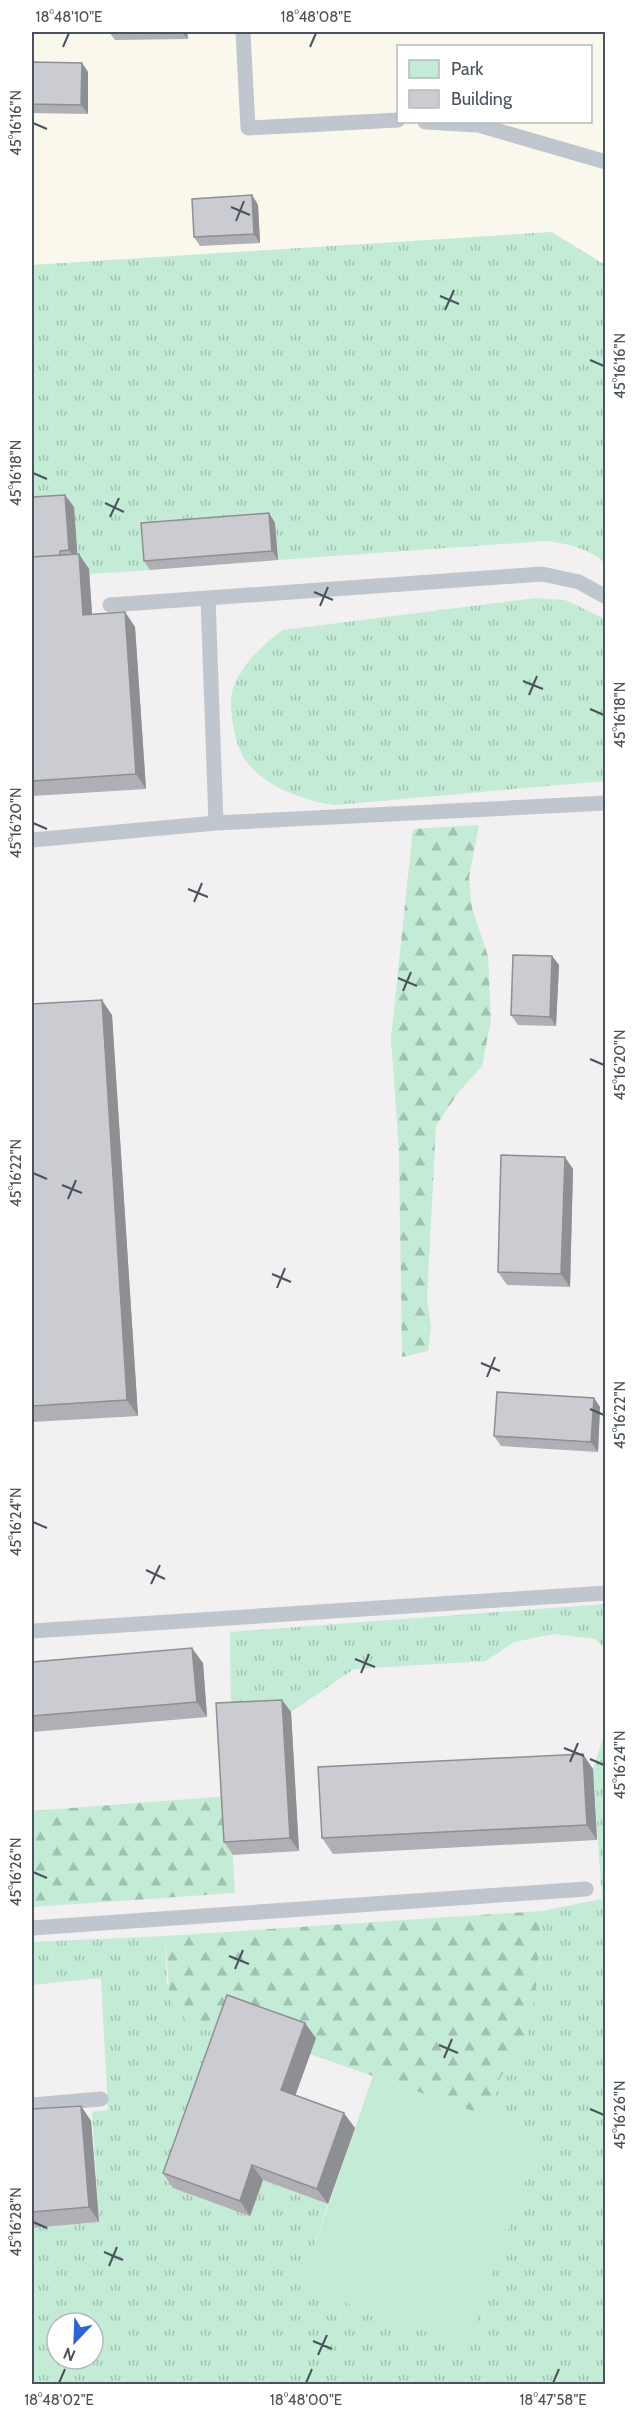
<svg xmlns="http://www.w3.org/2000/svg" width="637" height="2416" viewBox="0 0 637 2416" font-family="Cabin,sans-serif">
	<defs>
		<pattern id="grass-tufts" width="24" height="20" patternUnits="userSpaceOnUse" patternTransform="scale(1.5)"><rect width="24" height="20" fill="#c4ebd6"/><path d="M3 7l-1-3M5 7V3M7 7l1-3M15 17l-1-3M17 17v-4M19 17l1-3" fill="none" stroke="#a1c1b1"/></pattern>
		<pattern id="forest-firs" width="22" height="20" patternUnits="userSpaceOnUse" patternTransform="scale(1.5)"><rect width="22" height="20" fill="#c4ebd6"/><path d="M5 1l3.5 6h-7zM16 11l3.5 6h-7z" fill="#a1c1b1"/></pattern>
	</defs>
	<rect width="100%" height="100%" fill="#f2f0f0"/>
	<path fill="#faf8ec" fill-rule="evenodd" d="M32,32h573v233l-53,-33 -520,33zM398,46h192v76h-192z"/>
	<path fill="url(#grass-tufts)" fill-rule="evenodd" d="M552,232l53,33v298c-17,-15 -36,-19 -59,-22l-268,19 -3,-37 -125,47 -60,4 -1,-5 -57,-59v-245z
		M536,598l29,2 40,19v162l-270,24c-32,-5 -70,-18 -89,-44 -12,-16 -19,-58 -12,-76 10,-23 30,-42 49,-55z
		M605,1604v44l-10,-9 -41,-5 -40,8 -28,19 -132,8 -63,43 -60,3 -1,-83z
		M605,1732v652h-573v-156l67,-6 -7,-110 16,-2 -7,-132 -69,7v-43l133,-6 2,48 61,55 22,177 13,-36 65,24 -28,83 241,-151 -52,-19 10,-37 28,-45 9,-46 6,-78 60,-12 -9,-130zM57,2323h36v36h-36z"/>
	<path fill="url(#forest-firs)" d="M479,825l-10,52 3,31 16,48 3,64 -9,46 -24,27 -22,33 -9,172 4,29 -3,24 -26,6 -3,-206 -8,-113 22,-209z
		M229,1796l6,97 -203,14v-96z
		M542,1911l-6,78 -9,46 -28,45 -10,37 -179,-63 -82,-15 -40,-17 -18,-20 -5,-66z"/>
	<path fill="#c4ebd6" d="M373,2076l168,59 -74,211 -167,-59z"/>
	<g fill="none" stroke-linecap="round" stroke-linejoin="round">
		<path stroke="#c0c6cd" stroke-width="15" d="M243,32l5,96 150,-8
			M425,122l53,3 128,37
			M208,598l8,225
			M110,605l432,-31 37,8 27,15
			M32,840l184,-17 390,-20
			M32,1631l574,-38
			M32,1928l554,-39
			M32,2105l69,-6"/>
	</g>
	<path fill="#afafb5" d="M109,32h78l1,7 -73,1z
		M32,62l50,1 6,9v42l-56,-1z
		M252,195l6,10 2,38 -60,3 -6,-9z
		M65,495l9,12 3,47 12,15 3,45 33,-2 10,15 11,162 -114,7v-299z
		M269,513l6,10 3,37 -128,10 -6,-9z
		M552,956l7,9 -3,61 -38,-1 -7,-10z
		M32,1004l80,11 26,401 -106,6z
		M573,1169l-3,118 -63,-2 -9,-13z
		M594,1398l6,9 -2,45 -97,-6 -7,-10z
		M32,1662l171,1 4,54 -175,15z
		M282,1700l9,12 8,139 -66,4 -9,-13z
		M593,1769l4,71 -264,14 -11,-16z
		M316,2038l-21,57 60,33 -27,76 -65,-24 -13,36 -77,-28 -10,-15z
		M81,2106l10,15 8,101 -67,6v-119z"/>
	<path fill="#8e8f93" d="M182,32h5l1,7z
		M82,63l6,9v42l-7,-9z
		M252,195l6,10 2,38 -6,-9z
		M65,495l9,12 4,56 -9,-13z
		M269,513l6,10 3,37 -6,-9z
		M79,554l10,15 4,61 -10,-15z
		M125,612l10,15 11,162 -10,-15z
		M552,956l7,9 -3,61 -6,-9z
		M102,1000l10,15 26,401 -11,-16z
		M565,1157l8,12 -3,118 -9,-13z
		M594,1398l6,9 -2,45 -7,-10z
		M192,1648l11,15 4,54 -10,-15z
		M282,1700l9,12 8,139 -9,-13z
		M583,1754l10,15 4,71 -10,-15z
		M305,2023l11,15 -24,67 -11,-15z
		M81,2106l10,15 8,101 -10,-15z
		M344,2113l11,15 -27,76 -11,-15z
		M252,2165l11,15 -13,36 -10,-15z"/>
	<path fill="#cbccd2" stroke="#8e8f93" stroke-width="1.5" d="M32,62l50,1 -1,42 -49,-1z
		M252,195l2,39 -60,3 -2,-38z
		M65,495l4,55 -9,1v4l-28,2v-60z
		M269,513l3,38 -128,10 -3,-38z
		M79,554l4,61 42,-3 11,162 -104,7v-224z
		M513,955l39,1 -2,61 -39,-2z
		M102,1000l25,400 -95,6v-402z
		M501,1155l64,2 -4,117 -63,-2z
		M497,1392l97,6 -3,44 -97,-6z
		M192,1648l5,54 -165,14v-54z
		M282,1700l8,138 -66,4 -8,-139z
		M583,1754l4,71 -265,13 -4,-71z
		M227,1995l78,28 -24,67 63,23 -27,76 -65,-24 -12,36 -77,-28z
		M81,2106l8,101 -57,5v-103z"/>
	<path fill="none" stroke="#4a525b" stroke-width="2" d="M63,47l6,-14M310,47l6,-14M33,123l14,6M231,207l19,8M236,221l8,-20M440,296l19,8M445,310l9,-20M590,360l14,6M33,473l14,6M105,503l19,9M110,517l9,-19M314,592l19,8M320,606l8,-19M523,681l20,8M529,695l8,-19M590,709l14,6M33,823l14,6M188,889l20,8M194,902l8,-19M398,978l19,8M403,991l8,-19M590,1059l14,6M33,1173l14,6M62,1185l20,8M68,1199l8,-19M272,1274l19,8M277,1288l8,-20M481,1363l19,8M487,1377l8,-20M590,1409l14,6M33,1522l14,6M146,1570l19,9M151,1584l9,-19M355,1659l20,8M361,1673l8,-19M564,1748l20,8M590,1759l14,6M570,1762l8,-19M33,1872l14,6M229,1956l20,8M235,1969l8,-19M439,2045l19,8M444,2058l8,-19M590,2109l14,6M33,2222l14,6M104,2252l19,8M109,2266l8,-19M313,2341l19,8M318,2355l9,-20M59,2383l6,-14M306,2383l6,-14M553,2383l6,-14"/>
	<rect width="637" height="2416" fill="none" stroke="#ffffff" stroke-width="66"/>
	<rect x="397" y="45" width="195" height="78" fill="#ffffff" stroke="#b7babd" stroke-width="1.5"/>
	<rect x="409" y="60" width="30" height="18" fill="#c4ebd6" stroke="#b7babd" stroke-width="1.5"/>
	<text x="451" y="75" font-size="18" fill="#4a525b">Park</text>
	<rect x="409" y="90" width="30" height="18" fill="#cbccd2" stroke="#b7babd" stroke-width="1.5"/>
	<text x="451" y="105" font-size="18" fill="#4a525b">Building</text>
	<g transform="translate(75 2341) rotate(203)"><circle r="28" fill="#ffffff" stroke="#b7babd" stroke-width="1.5"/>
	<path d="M0-4.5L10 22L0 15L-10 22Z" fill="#2d65cf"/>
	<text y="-9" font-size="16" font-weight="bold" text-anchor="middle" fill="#4a525b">N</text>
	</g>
	<rect x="33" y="33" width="571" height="2350" fill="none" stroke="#4a525b" stroke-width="2"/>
	<g font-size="15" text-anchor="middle" fill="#4a525b">
		<text x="69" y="22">18°48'10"E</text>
		<text x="316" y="22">18°48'08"E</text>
		<text transform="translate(16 123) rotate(-90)" y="5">45°16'16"N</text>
		<text transform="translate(620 366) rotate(-90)" y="5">45°16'16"N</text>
		<text transform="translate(16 473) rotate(-90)" y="5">45°16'18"N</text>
		<text transform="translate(620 715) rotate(-90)" y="5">45°16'18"N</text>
		<text transform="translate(16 823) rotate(-90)" y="5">45°16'20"N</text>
		<text transform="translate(620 1065) rotate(-90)" y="5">45°16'20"N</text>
		<text transform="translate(16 1173) rotate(-90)" y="5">45°16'22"N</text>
		<text transform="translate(620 1415) rotate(-90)" y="5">45°16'22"N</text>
		<text transform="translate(16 1522) rotate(-90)" y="5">45°16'24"N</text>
		<text transform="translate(620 1765) rotate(-90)" y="5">45°16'24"N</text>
		<text transform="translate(16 1872) rotate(-90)" y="5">45°16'26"N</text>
		<text transform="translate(620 2115) rotate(-90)" y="5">45°16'26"N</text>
		<text transform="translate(16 2222) rotate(-90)" y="5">45°16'28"N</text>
		<text x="59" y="2405">18°48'02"E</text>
		<text x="306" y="2405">18°48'00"E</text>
		<text x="553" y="2405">18°47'58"E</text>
	</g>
</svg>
